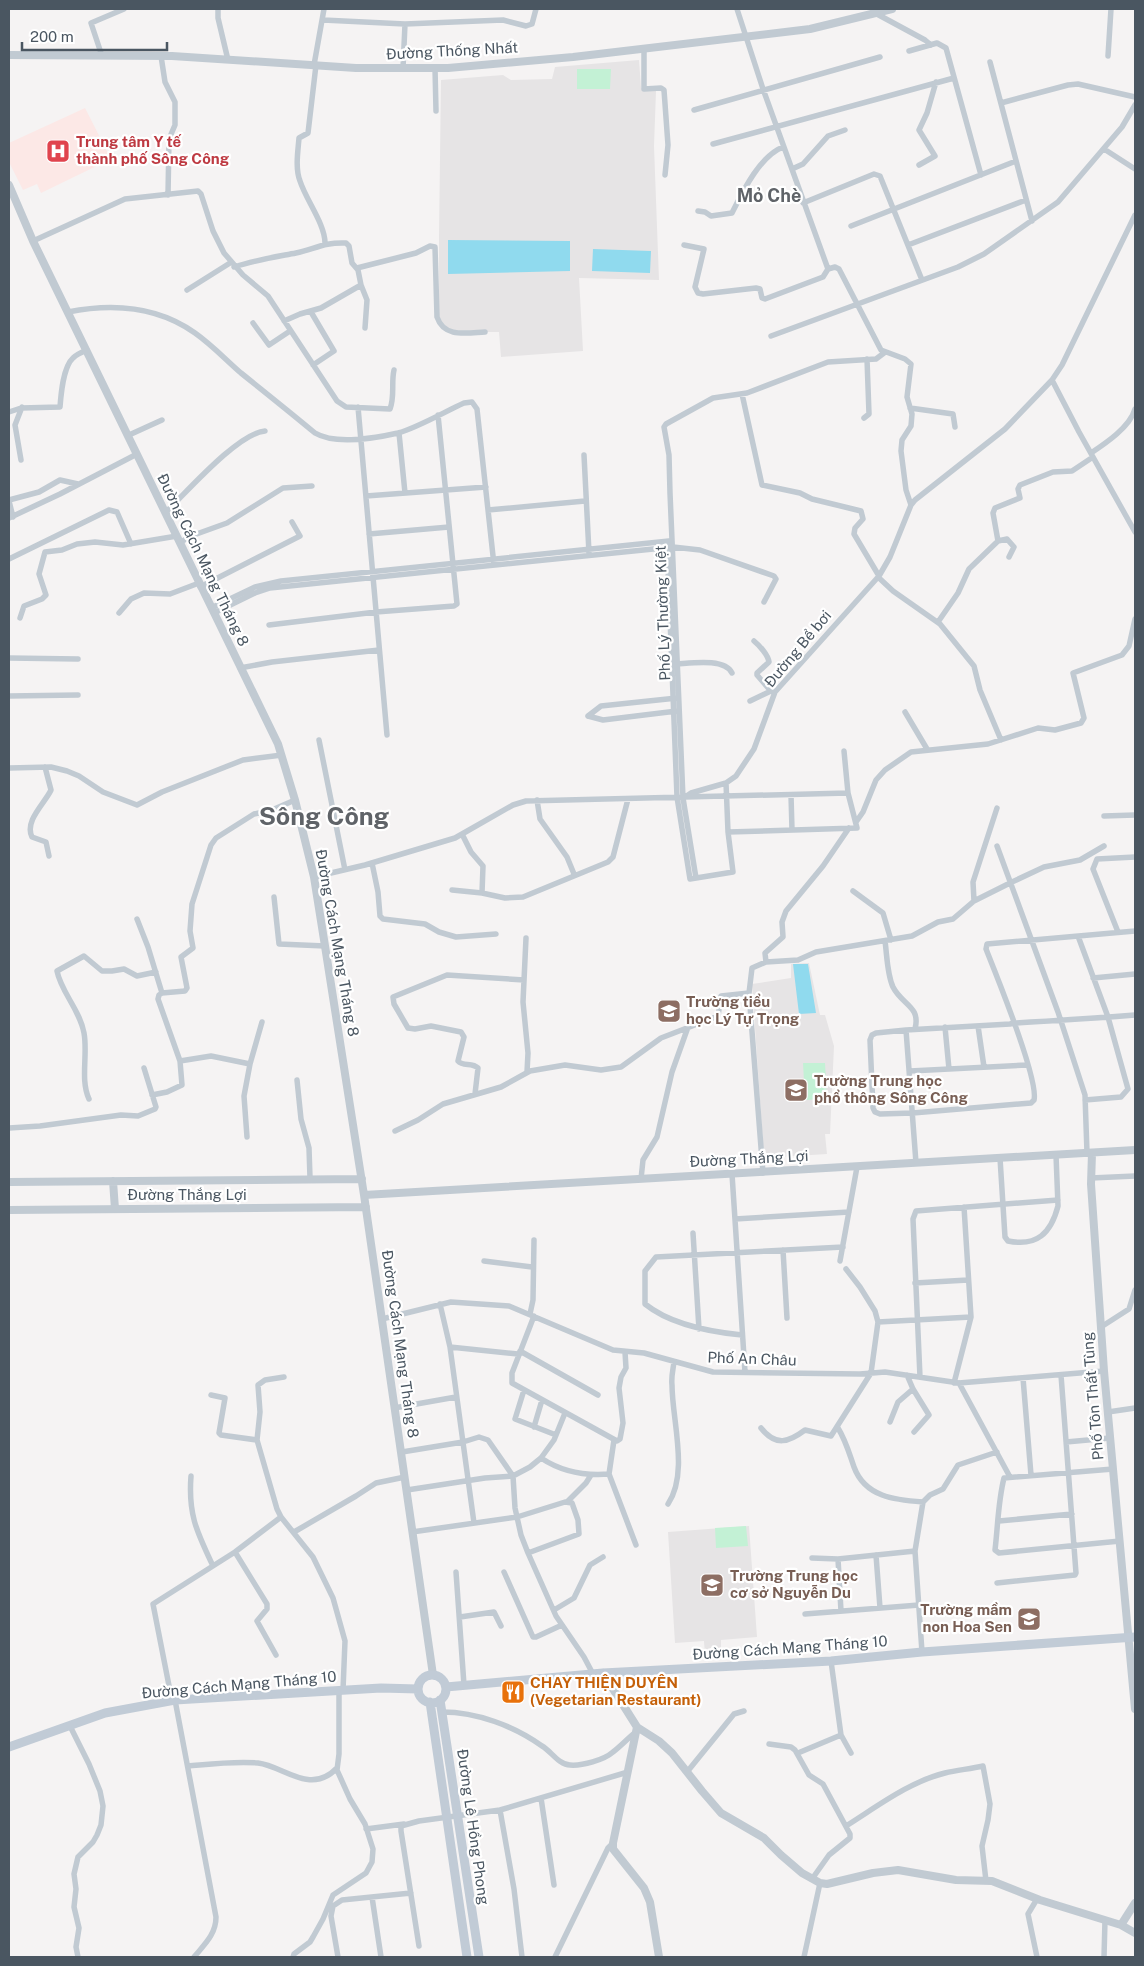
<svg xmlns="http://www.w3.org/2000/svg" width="1144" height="1966" viewBox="0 0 1144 1966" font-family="'Public Sans',sans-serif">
	<rect width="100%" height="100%" fill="#f5f3f3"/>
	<path fill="#e6e4e5" d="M639,60l2,28 4,3h11l-2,55 5,134 -80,-2 4,73 -82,6 -2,-25h-45l-8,-3 -7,-10v-82l2,-157 62,-5 8,5 41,-1 3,-12z
		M809,963l11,52h5l9,31 -4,88h-5l2,20 -63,4 -12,-174 39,-6v-14z
		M749,1526l8,111 -36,3v15l-16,1 -1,-15 -29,2 -7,-111z"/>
	<path fill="#fce8e6" d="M85,108l26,51 -70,34 -4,-9 -14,6 -14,-28v-19z"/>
	<path fill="#c3f1d5" d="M577,69h34l-1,20h-33z
		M803,1063h22l2,36 -22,1z
		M746,1526l2,20 -32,2 -1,-20z"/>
	<path fill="#90daee" d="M448,240l122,1v30l-122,3z
		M593,249l58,2 -1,22 -58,-2z
		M793,964h15l8,49 -17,1z"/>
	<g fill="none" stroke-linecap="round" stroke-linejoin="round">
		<path stroke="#c1cad2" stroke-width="5.5" d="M218,9v9l10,42
			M875,13l50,27 6,5
			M323,20l82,4 98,-4 23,6 6,-2 4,-15
			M644,48v41l17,-1 3,2 4,55 -3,30
			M909,51l28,-8 9,5 35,127
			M102,56l-11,-33 33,-14
			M161,56l4,26 10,20v23l-6,14 -1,56
			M1108,56l3,-47
			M990,62l42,159
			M314,65l10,-56
			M316,65l-8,68 -9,5c-1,13 -4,30 1,43 6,19 25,43 25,62
			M403,68l2,-44
			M435,68l1,43
			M1001,103l67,-18 10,-1 57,13
			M694,110l186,-53
			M713,144l241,-66
			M1104,149l31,20
			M919,165l16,-9 -16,-26 8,-17 9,-31
			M792,169l11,-5 25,-28 17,-6
			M803,203l71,-29 6,2 42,104
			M698,211l7,1 6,4 21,-3c11,-22 28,-57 51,-66
			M851,226l165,-65
			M33,241l92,-42 73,-8 3,3 12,37 11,22 19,22 25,21 69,105 9,6 44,2c5,-13 1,-26 4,-39
			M684,245l20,4 -9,38 3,6 5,1 53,-6 4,1 2,9 3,1 58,-22 5,-8 -65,-180 -26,-80
			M908,245l118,-45
			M234,267c21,-7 41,-10 62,-14 19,-4 28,-11 50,-10l3,3 3,17 6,7 3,15 6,15 -2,28
			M357,268l59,-15 14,-7 5,1 2,70c7,21 29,16 48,15
			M828,269l7,-2 4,2 42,81 24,9 6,5 -4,33 5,17 -1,12 -9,14 -1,11 5,39 5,15
			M187,290l43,-27
			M68,312c45,-9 89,-6 127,21 17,12 31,27 46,40 25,20 50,40 74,60 20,12 61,5 83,0 19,-5 48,-22 66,-30l8,-1 5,7 17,156
			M311,312l23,39 -21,14
			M284,321l16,-7 21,-6 40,-23
			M253,323l16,22 21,-14
			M771,336l187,-69 26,-13 74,-52 64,-75 13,-22
			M1052,380l27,52 56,100
			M742,394l20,91 38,8 12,6 49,12 2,8 -8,9 -1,6 25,42
			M358,407l29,328
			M910,408l43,6 2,13
			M9,412l12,-4 39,-1c1,-13 3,-40 13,-49 4,-4 9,-6 14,-8
			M864,418l5,-4 -2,-55
			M399,433l6,60
			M129,435l33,-15
			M1091,453c15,-10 39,-26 44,-44
			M584,455l5,98
			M21,460l-6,-35 7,-18
			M366,496l120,-9
			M9,500l30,-8 21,-12 18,4
			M9,501l4,16
			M488,510l97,-9
			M165,513c21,-20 73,-80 100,-82
			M9,518l51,-24 77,-40
			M369,534l80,-7
			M181,542l10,-6 36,-13 56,-35 29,-2
			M667,542l10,255 13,82 43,-7 -5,-40 -2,-49 10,-7 18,-27 21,-57 104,-116 11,-19 21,-52 4,-5 90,-71 47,-49 10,-15 73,-150
			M1009,557l5,-10 -7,-8 -9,2 -5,-28 2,-5 25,-10 -2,-9 2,-4 33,-13 19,-1 21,-14
			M9,559l100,-49 8,2 14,32
			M878,577l15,14 47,33 34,42 6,24 21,50
			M200,587l100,-51 -8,-14
			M211,608l44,-21 26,-6 388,-40
			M119,613l12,-14 13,-6 26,1 29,-11
			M214,613l41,-20 15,-5 403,-41 27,3 74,26 2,3 -12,23
			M20,618l4,-12 18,-7 4,-4 -7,-21 6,-22 17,-2 15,-6 18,-2 28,3 54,-9
			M938,622l20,-29 11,-24 29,-28
			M269,625l107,-13 78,-6 3,-2 -19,-189
			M754,641c6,5 14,14 15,21l-12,11v2l13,15
			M9,658l69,1
			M677,664c15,-1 48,-6 55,9
			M240,668l32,-6 107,-12
			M9,696l69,-1
			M750,701l23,-11
			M905,712l22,37
			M588,716l13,-10 76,-8
			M588,716l15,4 74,-9
			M319,740l26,130
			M45,767l6,23c-6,13 -27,31 -19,47l14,5 3,14
			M9,768l42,-1 16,4 12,5 24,16 34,13 25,-13 81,-32 39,-5
			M791,795l1,35
			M685,797l6,-4 35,-10
			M537,800l3,19 27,38 7,17
			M1104,816l31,-1
			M856,822l7,-10 13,-32 9,-10 26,-18 77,-8 50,-16 17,2 26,-7 3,-5 -11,-45 49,-18 7,-9 6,-27
			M728,832l129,-4 -9,-35 -4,-42
			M462,834l9,18 12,14 -1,27
			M997,846l61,166 27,83 2,58
			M372,863l6,29 2,24 3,3 42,5 14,8 17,5 40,-3
			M314,877l51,-12 90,-27 58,-33 13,-4 322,-8
			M696,878l-13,-80 -13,-305 -1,-38 -5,-28 2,-3 47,-26 34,-5 81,-31 48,-3 8,-6
			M452,890l30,3 23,5 18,-1 85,-35 5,-5 15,-58
			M853,891l30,22 8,27
			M274,897l5,47 46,2
			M974,901l-1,-19 24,-74
			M137,919l11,28 14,46
			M1135,931l-148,13 -1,5c10,25 53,131 48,151l-3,3 -118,10 -33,1 -5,-2 -2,-4 -3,-68 2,-5 4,-2 30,-3 104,-6 4,-1c40,-2 81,-5 121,-8
			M1118,932l-25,-63 4,-10 38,-2
			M1078,936l30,81 20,72 -7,8 -36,3
			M526,938l-3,64 5,51 -1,19
			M885,941c2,14 2,33 8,46 9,18 28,19 22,42
			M766,962l-1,-9 18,-16 -1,-15 4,-11 37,-45 26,-38
			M1093,978l42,-4
			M978,1026l6,41
			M945,1027l4,42
			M906,1030l10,133
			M180,1061l31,-5 39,8
			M910,1071l117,-6
			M297,1080l4,39 8,29 1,30
			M475,1094l3,-26c-6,-6 -15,-1 -20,-7l6,-24 -3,-5 -30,-6 -16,3 -7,-1 -14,-24 -1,-7 54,-22 77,5
			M152,1095l15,-3 15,-7 -2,-24 -22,-62 1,-4 3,-2 23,-2 2,-3 -6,-31 12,-9 -3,-17 2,-27 19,-59 5,-7 38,-24 18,-4 23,-10
			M89,1099c-9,-19 -1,-45 -5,-66 -4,-23 -23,-41 -27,-62l27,-15 18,15h10l12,-2 13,7 19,-4
			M9,1128l31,-2 81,-11 17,1 17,-7 1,-2 -12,-39
			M395,1131l23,-11 25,-16 58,-17 29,-16 35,-6 36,5 20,-3 40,-29 57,-22 3,-20 28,-3
			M247,1137l-3,-41 6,-32 12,-42
			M1000,1158l5,79 3,4c29,6 43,-8 50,-35l-2,-51
			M763,1173l-14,-180 3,-25 14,-6 32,-2 18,-8 96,-16 26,-14 15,-3 21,-18 38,-19 32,-15 36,-7 24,-14
			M732,1174l13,198
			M1091,1178l44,-2
			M641,1179l2,-19 14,-23 15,-65 16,-45
			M735,1219l114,-7
			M693,1233l6,96
			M783,1250l4,68
			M484,1261l48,6
			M840,1261l17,-94
			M915,1283l53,-3
			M440,1304l10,43 24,176
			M530,1314l3,-14 1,-60
			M534,1316l-22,57v10l105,58 3,-2 3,-16 -4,-35 2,-11 5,-9 -1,-16
			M382,1319l69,-17 58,4 104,44 31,3 69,19 147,2 25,-2 74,11 145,-12
			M878,1322l93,-5
			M1101,1327l28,-18 6,-19
			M742,1335c-31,-3 -71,-10 -97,-31v-33l11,-14 187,-10
			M450,1347l68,7
			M520,1351l78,44
			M907,1375l6,14 16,26 -15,17
			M284,1377l-19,3 -7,5 2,27 -3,28 20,69 4,8 32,40 20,41 12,43 -2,49
			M920,1377l-7,-158 3,-8 142,-11
			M1023,1378l8,97
			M954,1383l17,-66 -7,-110
			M959,1383l51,94
			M524,1390l-9,29 41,16
			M211,1395l14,3 -6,35 2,2 36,5
			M394,1408l62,-11
			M1108,1412l27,-4
			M890,1422l8,-20 15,-13
			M534,1427l8,-27
			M761,1428c15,19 28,14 44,2l26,6 40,-63 7,-51 -3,-11 -15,-24 -14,-18
			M838,1428c8,13 11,25 16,39 11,30 41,33 69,35
			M614,1440l-5,34 27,71
			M1066,1442l44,-4
			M402,1452l61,-10 16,-5 9,3 25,36 2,32 6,27 7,18 28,63 28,41 9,17
			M541,1458c21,14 44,18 68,16
			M1113,1469l-109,9c-6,24 -6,47 -9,72l4,3 121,-12
			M191,1476c-3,39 6,56 22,90
			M407,1490l78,-12 28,-2 17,-9 11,-9 13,-18 11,-27
			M568,1501l18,-18 5,-8
			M668,1504c21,-31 4,-84 4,-119 -1,-8 1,-15 2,-23
			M999,1521l73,-7
			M294,1532l62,-36 20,-13 29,-6
			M412,1532l105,-15 48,-15 7,1 6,17 1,14 -51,19
			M235,1552l32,52v5l-10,12 19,34
			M876,1555l4,53
			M812,1558l26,1 77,-8
			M838,1559l3,52
			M456,1572l8,113
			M504,1572l29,65h3l26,-12
			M997,1583l78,-8 1,-2 -15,-198
			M554,1610l20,-12 16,-33 13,-8
			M805,1614l114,-9
			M460,1617l34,-5 7,14
			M922,1652l-7,-101 8,-49 7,-7 13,-6 15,-24 39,-13
			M175,1700l41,217c0,17 -11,27 -22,40
			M172,1701l-19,-97 82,-52 46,-35
			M442,1712c35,0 72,14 100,34 9,5 17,19 28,19 12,1 34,-5 43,-13 8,-6 15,-14 23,-20
			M70,1726l19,38 11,27 3,15 -2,19 -4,10 -4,7 -15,15 -4,17 2,15 -2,18 5,21 -3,19 2,10
			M841,1735l10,18
			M769,1744l22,3 4,3 14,25 14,9 27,50v4l-21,17 -17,24
			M798,1753l43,-18 -10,-74
			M188,1766c23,-2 46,-5 70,-3 26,3 52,33 79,5
			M687,1772l47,-58 10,-3
			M541,1798l13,87
			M500,1810l14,79 8,68
			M846,1826c32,-20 63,-44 99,-53 12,-3 25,-4 38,-7l7,38 -2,16 -6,26 4,35
			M366,1829l38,-5
			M372,1897l9,60
			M1037,1899l-9,15 9,43
			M419,1946l-18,-115v-5l18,-5 81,-11 128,-38
			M293,1957l1,-3 16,-12 3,-5 10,-18 10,-24 33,-22 6,-11 1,-13 -8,-25 -15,-25 -13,-29 2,-16v-64
			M338,1957l-7,-41 2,-10 9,-6 69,-7
			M555,1957l53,-109 5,-5
			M804,1957l16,-74
			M1104,1957l1,-37"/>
		<path stroke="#c1cad2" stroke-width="8" d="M9,55l163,1 184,12h92l125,-11 237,-28 82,-20
			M9,185l24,56 245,503 17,56 19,77 11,69 39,249 69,480
			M1092,1153l-1,31 13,187 31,338
			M113,1181l2,28
			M9,1182l353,-3
			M364,1195l771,-45
			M9,1210l357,-3
			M603,1673l34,54 22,14 13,12 30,38 19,22 43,25 17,17 21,18 18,10 7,1 46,-11 25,-3 58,10 36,1 48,19 81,25 14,8
			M637,1727l-24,116v6l31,39 6,14 9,55
			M1121,1925l14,-22"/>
		<path stroke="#c1cbd6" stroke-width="9" d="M418 1689a14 14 0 1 1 28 0a14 14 0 1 1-28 0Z
			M446,1687l157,-14 228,-12 91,-9 213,-15
			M440,1700l39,257
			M430,1702l37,255
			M9,1747l96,-34 70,-13 206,-12 37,1"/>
	</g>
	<defs>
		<g id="hospital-square" transform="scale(1.25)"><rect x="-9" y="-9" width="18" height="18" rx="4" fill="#e0444e" stroke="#fff"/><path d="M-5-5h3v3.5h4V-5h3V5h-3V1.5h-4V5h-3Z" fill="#fff"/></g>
		<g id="school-square" transform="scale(1.25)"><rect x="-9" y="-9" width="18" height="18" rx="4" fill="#8d6e63" stroke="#fff"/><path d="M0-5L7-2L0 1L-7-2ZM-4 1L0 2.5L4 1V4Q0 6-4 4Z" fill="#fff"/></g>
		<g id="restaurant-square" transform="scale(1.25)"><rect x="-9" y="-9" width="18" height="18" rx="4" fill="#e8710a" stroke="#fff"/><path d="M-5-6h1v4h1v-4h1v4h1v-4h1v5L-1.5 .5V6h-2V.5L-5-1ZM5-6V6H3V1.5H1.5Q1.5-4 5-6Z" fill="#fff"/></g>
	</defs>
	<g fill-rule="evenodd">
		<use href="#hospital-square" x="58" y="151"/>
		<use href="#school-square" x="669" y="1011"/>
		<use href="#school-square" x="796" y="1090"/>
		<use href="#school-square" x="712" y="1585"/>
		<use href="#school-square" x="1029" y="1619"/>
		<use href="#restaurant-square" x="513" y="1692"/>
	</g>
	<g text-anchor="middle" stroke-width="4.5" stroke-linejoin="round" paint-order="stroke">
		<g font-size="15" fill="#4a5661" stroke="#fff">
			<text transform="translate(452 51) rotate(-3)" y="5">Đường Thống Nhất</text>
			<text transform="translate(203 560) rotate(64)" y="5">Đường Cách Mạng Tháng 8</text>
			<text transform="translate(663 613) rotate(-92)" y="5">Phố Lý Thường Kiệt</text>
			<text transform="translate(798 649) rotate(-50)" y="5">Đường Bể bơi</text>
			<text transform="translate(337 943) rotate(80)" y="5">Đường Cách Mạng Tháng 8</text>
			<text transform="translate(749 1159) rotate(-3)" y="5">Đường Thắng Lợi</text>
			<text x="187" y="1200">Đường Thắng Lợi</text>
			<text transform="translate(400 1344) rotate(82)" y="5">Đường Cách Mạng Tháng 8</text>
			<text transform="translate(752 1359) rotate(2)" y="5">Phố An Châu</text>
			<text transform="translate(1093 1396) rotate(-95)" y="5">Phố Tôn Thất Tùng</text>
			<text transform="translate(790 1648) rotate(-4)" y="5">Đường Cách Mạng Tháng 10</text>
			<text transform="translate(239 1685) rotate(-5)" y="5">Đường Cách Mạng Tháng 10</text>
			<text transform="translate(473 1827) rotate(82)" y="5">Đường Lê Hồng Phong</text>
		</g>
		<g font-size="15" font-weight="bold" fill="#be3a42" stroke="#fff" text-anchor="start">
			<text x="76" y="147">Trung tâm Y tế<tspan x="76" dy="17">thành phố Sông Công</tspan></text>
		</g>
		<g font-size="15" font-weight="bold" fill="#785e54" stroke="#fff" text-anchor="start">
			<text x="686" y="1007">Trường tiểu<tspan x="686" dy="17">học Lý Tự Trọng</tspan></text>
			<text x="814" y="1086">Trường Trung học<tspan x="814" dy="17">phổ thông Sông Công</tspan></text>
			<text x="730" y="1581">Trường Trung học<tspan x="730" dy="17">cơ sở Nguyễn Du</tspan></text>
			<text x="1012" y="1615" text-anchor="end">Trường mầm<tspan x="1012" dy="17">non Hoa Sen</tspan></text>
		</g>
		<g font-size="15" font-weight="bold" fill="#c56008" stroke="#fff" text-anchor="start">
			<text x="530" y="1688">CHAY THIỆN DUYÊN<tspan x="530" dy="17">(Vegetarian Restaurant)</tspan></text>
		</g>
		<g font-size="18" font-weight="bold" fill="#5f6368" stroke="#fff">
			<text x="769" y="202">Mỏ Chè</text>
		</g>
		<g font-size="25" font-weight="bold" fill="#5f6368" stroke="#fff">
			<text x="324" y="825">Sông Công</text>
		</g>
	</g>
	<rect width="1144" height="1966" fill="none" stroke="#4a5661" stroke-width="20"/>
	<path d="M22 42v8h145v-8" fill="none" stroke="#4a5661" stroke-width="2.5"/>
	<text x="30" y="42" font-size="15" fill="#4a5661" stroke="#ffffff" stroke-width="4" paint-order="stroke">200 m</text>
</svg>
